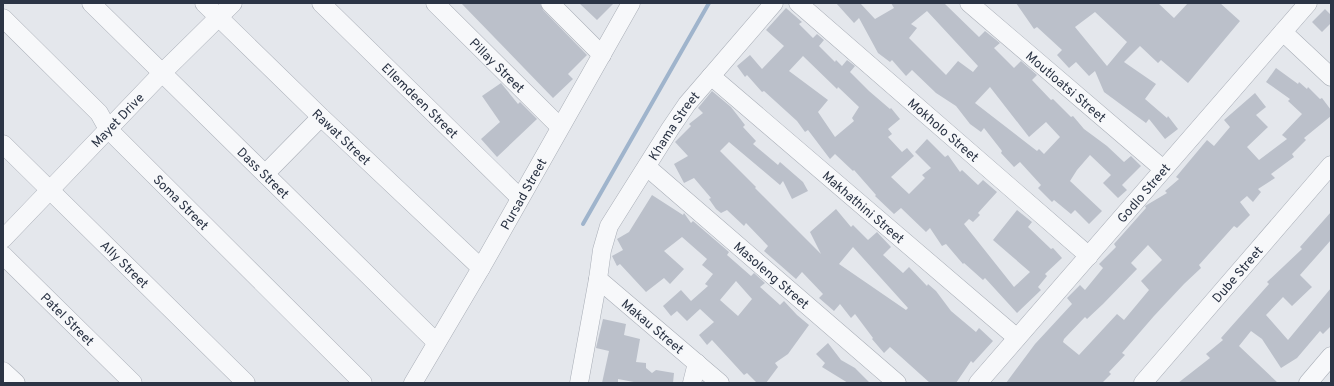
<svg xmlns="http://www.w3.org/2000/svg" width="1334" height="386" viewBox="0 0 1334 386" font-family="Overpass,sans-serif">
	<rect width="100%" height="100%" fill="#e4e7ec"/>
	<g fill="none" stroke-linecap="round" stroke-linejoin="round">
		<path stroke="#9fb4cc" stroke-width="4" d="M583,224l126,-221"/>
	</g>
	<path fill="#bbc0ca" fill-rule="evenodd" d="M461,3h79l3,7 44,45 -19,19 5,5 -20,19z
		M579,3h35l-17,17z
		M836,3h24l15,16 19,-11 -3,-5h53l35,34 6,-6 15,12 -6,5 20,20 7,-7 16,14 -5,5 19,20 2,-1 18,18 2,-1 11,13 23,17 17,16 7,-6 10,10 -19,19 5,5 -9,8 -15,-15 8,-8 -21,-20 -13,15 -7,11 32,30 -13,13 -14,-14 -4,4 -17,-14 -2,2 -14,-14 3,-3 -21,-23 -6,5 -13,-14 1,-2 -18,-23 -3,4 -11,-8 -14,-18 -20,-13 -24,-23 -6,6 -14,-16 -2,2 -12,-9 -19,-35 -5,5zM927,11l51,55 -5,6 -15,-11 -12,14 -37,-37 8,-10 -6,-4zM990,87l39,50 17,-15 14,15 -16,17 -5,-5 -2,2 -62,-48z
		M1016,3h142l16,15 14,-15h32l20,18 -52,62 -27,-23 -3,3 -18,-17 -16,16 32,22 -11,15 22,19 1,-2 10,13 -13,10 -16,-20 -3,4 -42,-31 -9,-21 -6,5 -13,-14 -7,6 -12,-13 5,-5 -25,-23 -3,2zM1095,12l32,30 -20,24 -32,-39z
		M786,8l16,14 -3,2 14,14 4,-4 7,6 -5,6 16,16 1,-2 6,6 5,-6 8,6 -5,6 19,19 21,18 1,-1 9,11 -12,10 4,5 -4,3 14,15 5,-4 7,8 -23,21 18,17 16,-16 -3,-3 9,-7 -16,-16 12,-13 18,18 3,-2 12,17 2,-2 16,15 5,-5 14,12 -19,21 2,2 -7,7 -4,-3 -5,5 50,63 16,-15 -37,-32 24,-30 15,12 -4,5 23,22 2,-1 9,10 -17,16 2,2 -9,11 3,3 -24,23 -32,-35 -2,2 -19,-17 -1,1 -17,-20 -4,2 -12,-18 -4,4 -25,-24 -7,6 -19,-18 1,-1 -22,-25 -1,1 -18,-17 -5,5 -22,-29 -3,2 -8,-11 -33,-30 -2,1 -15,-17 -2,2 -8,-11 13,-11 12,14 22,-23 -18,-16zM803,56l34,33 1,-2 21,20 -7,11 2,3 -19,16 -17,-25 10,-12 -39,-29z
		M1325,9l6,6v8l-9,9 -10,-10z
		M1276,68l22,16 1,-2 8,7 1,-2 12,12 2,-1 9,12v6l-27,22 2,2 -14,14 2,3 -23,17 4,4 -17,11 3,3 -8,10 -6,-6 -7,6 10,13 -13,13 -3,-2 -35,39 2,3 -17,16 -30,32 -32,37 3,2 -16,17 2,2 -9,9h-96l29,-39 37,-40 -5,-6 13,-13 5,5 18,-22 -4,-4 17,-17 -2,-3 32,-36 -1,-2 22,-13 -2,-2 14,-12 -3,-2 31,-37 7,6 16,-19 -6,-7 31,-27 11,14 -10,8 12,12 -21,20 12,13 28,-21 -5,-4 20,-21 -14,-13 2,-2 -24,-17zM1148,245l14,15 -21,21 8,9 -25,30 -7,-6 -38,41 -16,-13 1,-3 21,-22 2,2 16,-15 34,-35 -6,-6z
		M501,83l17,21 2,-2 17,17 -40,38 -16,-18 19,-17 -18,-26z
		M712,91l19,16 14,18 -2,2 13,14 -3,3 25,21 2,-3 23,20 5,9 -16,8 -9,-18 -3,4 -51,-43 -9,9 36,36 -1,1 66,66 -11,-22 26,-23 15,18 2,-2 15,15 9,-8 14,15 -8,8 20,18 6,-6 18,19 1,-2 8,7 15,20 25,21 3,-4 14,13 -20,22 -2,-2 -15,22h-26l-40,-36 -6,6 -12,-14 1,-1 -18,-24 -4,4 -11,-14 -6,7 -15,-13 4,-4 -21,-22 -6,7 -32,-28 4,-5 -22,-23 -2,3 -17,-16 -6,3 -5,-4 -7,-10 2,-1 -17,-20 -10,5 -10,-19 14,-8 -13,-14 16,-16 -2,-2 14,-11 -5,-5zM853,247l55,61 -2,2 -67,-46z
		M652,195l31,20 1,-2 7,10 2,-2 36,31 -2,3 24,21 3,-3 11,10 -5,4 20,18 4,-4 13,14 12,10 -21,29 -13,9 3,4 -12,16h-9l-10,-10 -3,2 -32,-35 -5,5 -8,-10 15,-13 -14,-13 -13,12 -10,-10 -6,5 -8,-10 18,-16 10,11 17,-15 -3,-2 8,-10 -11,-9 5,-6 -25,-22 -18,14 20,18 -14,15 -6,-6 -18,14 -26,-28 -3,2 -5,-10 11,-6 -6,-11 12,-7zM736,281l16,18 -14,17 -18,-16z
		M1331,212v28l-31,35 12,12 -20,19 -9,-9 -17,18 22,25 43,-52v38l-8,8 -3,-3 -23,27 -16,10 -19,-29 -11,-8 -12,15 39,37h-100l32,-25 -4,-4 17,-14 -2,-2 48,-54 -2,-2 35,-33 -2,-2z
		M603,319l23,5 -2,11 16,4 -4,23 10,1v5l6,5 4,-3 18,3 -1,10h-34l-21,-4v4h-16l7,-32 -13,-3z
		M828,343l13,17 14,8 15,15h-22l-26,-16 3,-4 -9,-9z"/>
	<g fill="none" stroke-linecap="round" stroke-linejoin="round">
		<g stroke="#a9aeb7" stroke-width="19">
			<g id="minor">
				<path id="s1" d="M91,3l345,339"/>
				<path id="s2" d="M204,3l117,114 160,151"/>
				<path id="s3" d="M321,3l199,195"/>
				<path id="s4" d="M435,3l125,124"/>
				<path d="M550,3l52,52"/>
				<path id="s5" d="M798,3l291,253"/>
				<path id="s6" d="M969,3l194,166"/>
				<path id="s7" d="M3,18l96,95 9,16 255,254"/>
				<path d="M1283,32l48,45"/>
				<path id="s8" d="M711,76l306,262"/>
				<path id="s9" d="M3,144l243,239"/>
				<path id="s10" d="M647,167l250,216"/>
				<path d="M265,174l56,-57"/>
				<path id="s11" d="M3,239l159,-166 71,-70"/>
				<path id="s12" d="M3,255l130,128"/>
				<path d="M3,371l13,12"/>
				<path id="s13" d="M413,383l68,-115 150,-265"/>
				<path d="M579,383l19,-104"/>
				<path d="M692,383l5,-20"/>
				<path id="s14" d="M720,383l-122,-104 4,-29 7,-24 61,-97 17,-25 87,-101"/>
				<path id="s15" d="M978,383l330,-380"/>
				<path id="s16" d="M1143,383l188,-218"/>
				<path d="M1308,383l23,-27"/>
			</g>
		</g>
		<use href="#minor" stroke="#f7f8fa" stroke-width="18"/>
	</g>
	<g text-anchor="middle" stroke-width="3" stroke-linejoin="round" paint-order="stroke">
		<g font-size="13" fill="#2b3445" stroke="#f4f6f9">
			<text dy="5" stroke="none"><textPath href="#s4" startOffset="88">Pillay Street</textPath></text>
			<text dy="5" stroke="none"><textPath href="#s6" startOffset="128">Moutloatsi Street</textPath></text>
			<text dy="5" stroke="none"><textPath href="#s3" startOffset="139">Ellemdeen Street</textPath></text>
			<text dy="5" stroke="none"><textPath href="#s11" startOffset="165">Mayet Drive</textPath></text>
			<text dy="5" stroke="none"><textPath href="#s14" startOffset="334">Khama Street</textPath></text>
			<text dy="5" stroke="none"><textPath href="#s5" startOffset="193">Mokholo Street</textPath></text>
			<text dy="5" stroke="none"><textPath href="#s2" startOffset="192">Rawat Street</textPath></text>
			<text dy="5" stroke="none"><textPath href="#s1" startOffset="242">Dass Street</textPath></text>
			<text dy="5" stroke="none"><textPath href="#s13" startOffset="219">Pursad Street</textPath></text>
			<text dy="5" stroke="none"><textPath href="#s15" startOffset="252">Godlo Street</textPath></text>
			<text dy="5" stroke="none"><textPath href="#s7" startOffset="257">Soma Street</textPath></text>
			<text dy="5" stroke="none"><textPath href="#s8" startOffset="201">Makhathini Street</textPath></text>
			<text dy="5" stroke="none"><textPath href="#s9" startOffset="171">Ally Street</textPath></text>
			<text dy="5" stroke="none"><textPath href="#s16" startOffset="144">Dube Street</textPath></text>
			<text dy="5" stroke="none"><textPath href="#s10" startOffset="165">Masoleng Street</textPath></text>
			<text dy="5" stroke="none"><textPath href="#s12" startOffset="91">Patel Street</textPath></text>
			<text transform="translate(653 326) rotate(40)" y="5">Makau Street</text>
		</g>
	</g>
	<rect width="1334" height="386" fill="none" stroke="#2b3445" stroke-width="8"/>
</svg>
